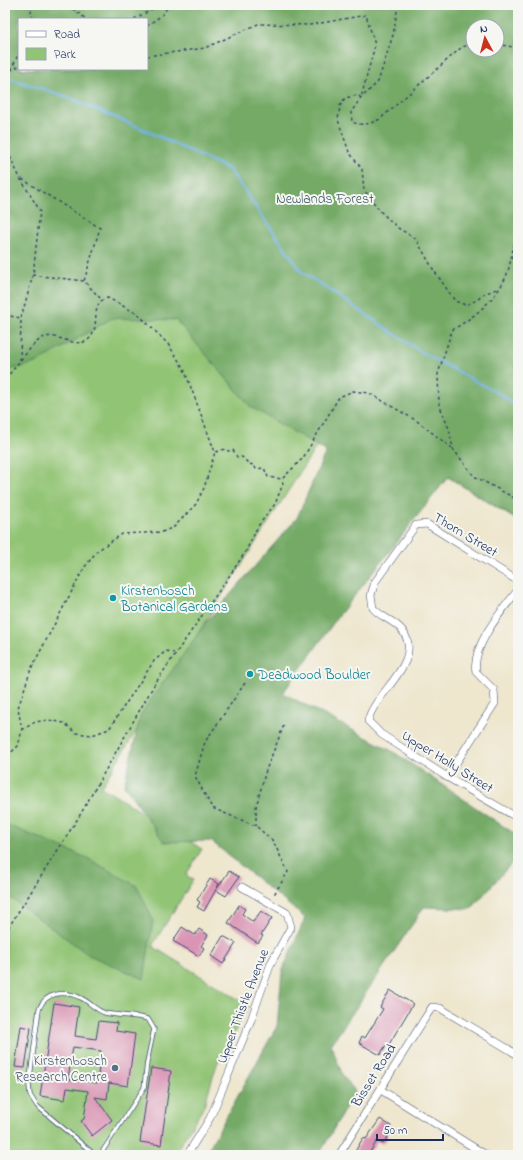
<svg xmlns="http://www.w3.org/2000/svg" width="523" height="1160" viewBox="0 0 523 1160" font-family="'Indie Flower',sans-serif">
	<rect width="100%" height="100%" fill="#f6f6f2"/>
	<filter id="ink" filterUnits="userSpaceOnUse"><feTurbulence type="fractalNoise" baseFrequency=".025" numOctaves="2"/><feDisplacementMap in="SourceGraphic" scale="8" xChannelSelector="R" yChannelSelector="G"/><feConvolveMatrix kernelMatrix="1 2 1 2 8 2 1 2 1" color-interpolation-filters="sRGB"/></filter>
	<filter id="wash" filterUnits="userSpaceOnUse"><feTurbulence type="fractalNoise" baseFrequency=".012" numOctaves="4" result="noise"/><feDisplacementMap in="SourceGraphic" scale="16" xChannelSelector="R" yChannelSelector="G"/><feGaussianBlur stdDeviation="0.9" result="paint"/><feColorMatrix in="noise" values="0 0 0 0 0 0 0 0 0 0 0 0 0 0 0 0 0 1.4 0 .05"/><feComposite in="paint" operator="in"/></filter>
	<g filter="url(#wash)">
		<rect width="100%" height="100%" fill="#eee6cd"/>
		<path fill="#92c475" stroke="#567a6a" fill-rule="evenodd" d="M5,5h513v516l-178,-112 -239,378 101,62 -16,26 7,5 -41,66 97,60 -32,58 -13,42 -30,49h-169zM19,19h128v50h-128zM473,26h24v24h-24z"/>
		<path fill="#75aa66" stroke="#486c62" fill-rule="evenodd" d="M5,5h513v515l-70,-43 -111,141 -54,75 109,58 126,85v20l-47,53 -47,-2 -93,138 12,31 12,15 -36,64h-114l72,-129 5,-54 23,-54 -94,-77 -47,1 -40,-57 17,-71 66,-93 90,-103 29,-67 -75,-44 -75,-87 -64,-2 -76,45 -31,8zM19,19h128v50h-128zM473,26h24v24h-24z
			M5,824l82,34 50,28 16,34 -9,59 -55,-24 -84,-61z"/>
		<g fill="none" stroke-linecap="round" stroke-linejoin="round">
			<path stroke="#6db0e2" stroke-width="2.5" d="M5,77l60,19 73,31 91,42 72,102 122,82 77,41 18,13"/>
		</g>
		<g id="blocks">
			<path fill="#da95b5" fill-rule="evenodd" d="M229,871l10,6 -13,19 -10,-6z
				M210,879l9,5 -15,27 -7,-4 3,-5 -3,-2z
				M239,905l6,4 -3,5 11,8 8,-11 11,7 -11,17 2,1 -5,7 -30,-20z
				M182,927l13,8 4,-6 9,6 -7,11 3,2 -5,8 -26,-15z
				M223,936l13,7 -13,21 -12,-8z
				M390,990l23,14 -25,42 -2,-1 -6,10 -21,-12 3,-7 3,2 18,-29 -3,-2z
				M54,1003l25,4 -4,29 21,3 3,-18 18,2 -1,8 19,3 -7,52 -19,-3 -2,16 -12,-2 17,23 -20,16 -11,-15 3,-2 4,-28 -21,-3 -2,12 -25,-4zM73,1047l28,4 -4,32 -29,-4z
				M21,1026l10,2 -6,40 -10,-1z
				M151,1068l20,3 -10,74 -21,-3z
				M380,1119l11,7 -5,9 2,2 -5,7 -6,-3 -9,14h-15l10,-17 3,1z"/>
		</g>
	</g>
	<g filter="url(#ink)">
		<use href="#blocks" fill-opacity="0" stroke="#3b4a6f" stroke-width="1"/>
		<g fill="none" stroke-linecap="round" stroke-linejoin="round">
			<g stroke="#3b4a6f" stroke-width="5">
				<path id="lane" d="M95,1155l-58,-49 -7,-11 -1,-10 10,-76c7,-18 26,-18 42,-11 9,4 14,12 24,15 14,3 29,2 43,6l6,10 -7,33 -3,26 -44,67"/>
			</g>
			<g stroke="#3b4a6f" stroke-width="8">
				<path id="street" d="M518,581l-91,-57 -11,1 -41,57 -4,13 2,13c7,9 21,12 29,22 24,32 -28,62 -34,91l13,13 66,43 71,41
					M447,777l48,-74 -1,-13 -18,-18c-5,-26 27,-63 42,-82
					M381,1090l105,65
					M187,1155l23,-37 7,-16 34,-82 20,-57 20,-36 -4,-14 -45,-26
					M339,1155l93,-148 8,1 78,47"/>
			</g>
			<path stroke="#3b4a6f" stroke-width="1.5" stroke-dasharray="3 3" stroke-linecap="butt" d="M32,5l-2,2 3,12
				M68,5l18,14
				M398,5l-5,30 -15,47 -17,16 -10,14 1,10c10,4 18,2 28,-3l82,-72 11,-3
				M134,19l27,-14
				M147,26l15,-11 7,-10
				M497,44l21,4
				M147,56l58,-8 53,-24 52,1 56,-10 9,30 -14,53 -3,-3 -13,3 -5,8 -2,14 11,32 13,17 2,21 17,22 17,16 18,11 17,30 22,32 11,4 11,-5 7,-6 15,-6
				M11,70l8,-17
				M5,73l14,-7
				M5,146l15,32 20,33 -7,64 -12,43 -1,45
				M22,179l78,49 -16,53 17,18
				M518,226c-4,15 -6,33 -11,48 -9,24 -34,44 -55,56l-14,44 1,30 10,25 4,20 21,27 44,24
				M33,275l51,6
				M5,318l5,-2 11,2
				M5,378c12,-10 28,-38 40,-41 14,-4 32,13 44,2 13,-12 -1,-37 19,-41l30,16 30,30 16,25 31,83 -11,36 -8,16 -22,23 -12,5 -40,2 -25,17 -13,17 -53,101 -13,39 4,22 -4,16 -13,12
				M216,452l9,-3 3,2 5,-1 4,7h5l7,7 5,1 2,4 8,-1 4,9 14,2 21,-21 36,-61 14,-6 16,2 48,28 36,28
				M245,683l-40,59 -10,34 17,32 44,18 17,15 15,31 -15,24
				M22,730l13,-8 14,-2 15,3 12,10 16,2 17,-6 45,-68 12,-10 8,2
				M256,826v-19l10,-37 18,-45
				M5,933l75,-118 74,-130 76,-110 16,-24 12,-25 17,-22 8,-20 -1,-5"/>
			<use href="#lane" stroke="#fff" stroke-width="3.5"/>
			<use href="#street" stroke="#fff" stroke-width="7"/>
		</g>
	</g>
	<g fill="#0f9aa8" stroke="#f6f6f2" stroke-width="1.5">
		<circle cx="113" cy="598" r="4"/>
		<circle cx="250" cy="674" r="4"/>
	</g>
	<circle fill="#5c6f8a" stroke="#f6f6f2" stroke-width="1.5" cx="115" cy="1068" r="4"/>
	<g text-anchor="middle" stroke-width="4" stroke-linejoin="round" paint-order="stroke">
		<g font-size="14" fill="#3f5c65" stroke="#f6f6f2">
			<text x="325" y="203">Newlands Forest</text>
		</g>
		<g font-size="14" fill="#1b2f5e" stroke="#f6f6f2">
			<text transform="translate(466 534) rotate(31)" y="5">Thorn Street</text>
			<text transform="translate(448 761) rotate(32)" y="5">Upper Holly Street</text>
			<text transform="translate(242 1006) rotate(-69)" y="5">Upper Thistle Avenue</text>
			<text transform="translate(373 1075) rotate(-58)" y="5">Bisset Road</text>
		</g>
		<g font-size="14" fill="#0d838f" stroke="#f6f6f2" text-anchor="start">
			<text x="121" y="595">Kirstenbosch<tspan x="121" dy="16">Botanical Gardens</tspan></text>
			<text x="258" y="679">Deadwood Boulder</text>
		</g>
		<g font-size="14" fill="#4e5e75" stroke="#f6f6f2" text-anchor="end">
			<text x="107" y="1065">Kirstenbosch<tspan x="107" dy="16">Research Centre</tspan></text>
		</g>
	</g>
	<rect width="523" height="1160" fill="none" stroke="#f6f6f2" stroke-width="20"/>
	<rect x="18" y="18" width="130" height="52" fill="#f6f6f2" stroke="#9ea6b7"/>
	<rect x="26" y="31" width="20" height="6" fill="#ffffff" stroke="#9ea6b7"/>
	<text x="54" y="38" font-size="12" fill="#1b2f5e">Road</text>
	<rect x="26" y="48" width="20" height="12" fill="#92c475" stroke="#9ea6b7"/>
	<text x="54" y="58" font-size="12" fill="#1b2f5e">Park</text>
	<g transform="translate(485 38) rotate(353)"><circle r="19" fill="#f6f6f2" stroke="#9ea6b7"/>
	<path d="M0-3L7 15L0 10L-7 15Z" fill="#c8321e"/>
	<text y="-6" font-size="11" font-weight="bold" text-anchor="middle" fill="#1b2f5e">N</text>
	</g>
	<path d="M377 1134v6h66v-6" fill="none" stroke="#1b2f5e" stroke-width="2"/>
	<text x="383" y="1134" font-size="12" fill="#1b2f5e" stroke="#f6f6f2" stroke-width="3" paint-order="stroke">50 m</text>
</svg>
